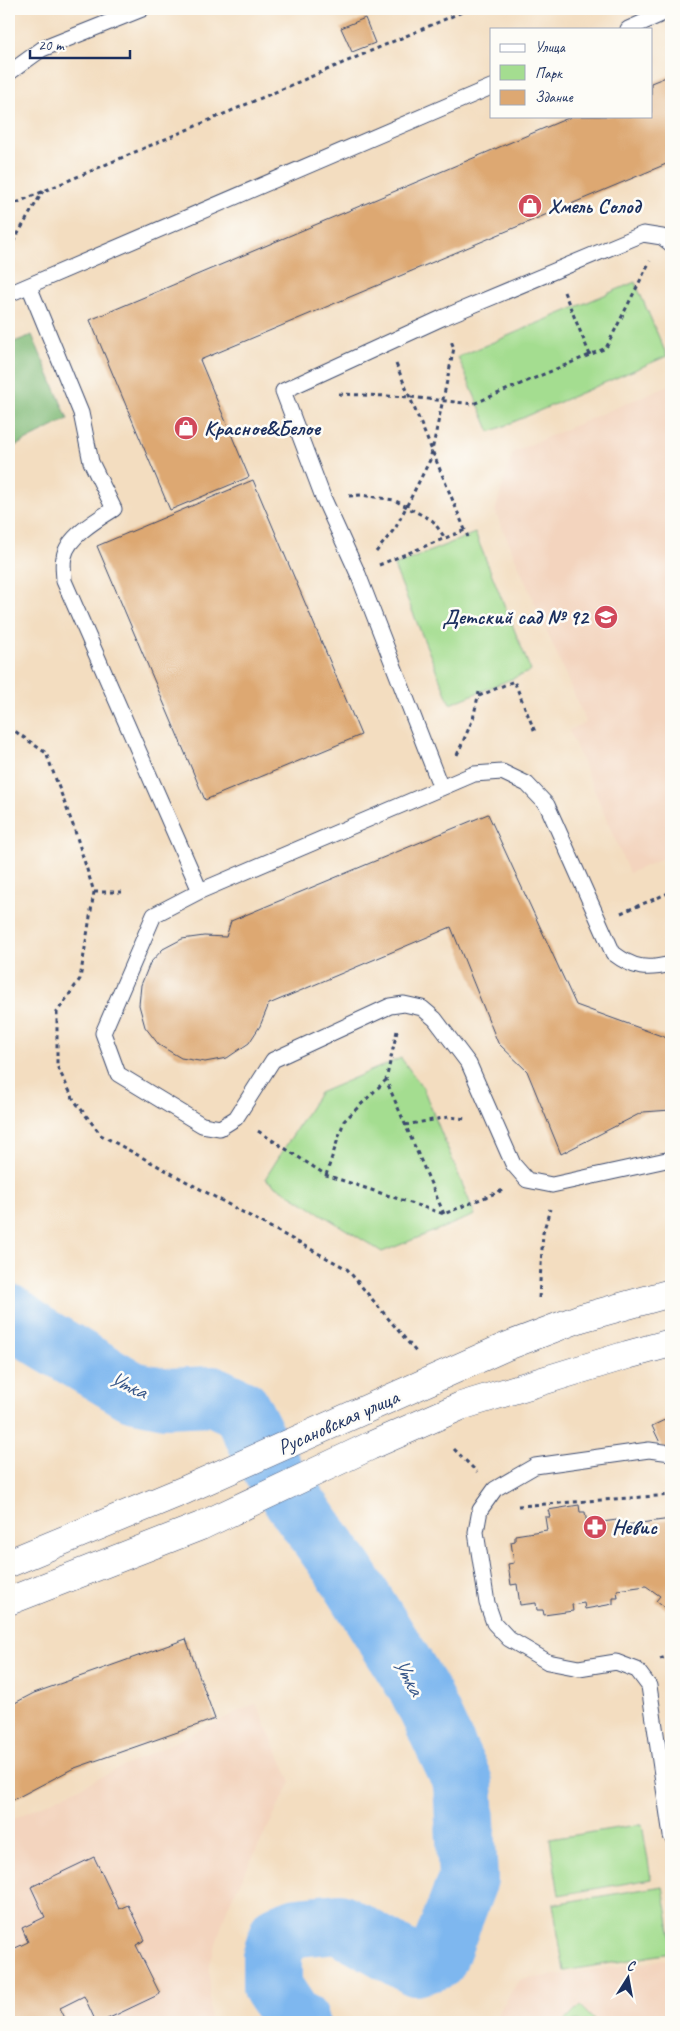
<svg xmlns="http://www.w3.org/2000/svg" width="680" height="2031" viewBox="0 0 680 2031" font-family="Caveat,sans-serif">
	<rect width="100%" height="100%" fill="#fdfcf7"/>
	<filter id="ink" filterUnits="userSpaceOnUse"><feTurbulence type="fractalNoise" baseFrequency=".02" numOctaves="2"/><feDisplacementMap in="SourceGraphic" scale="10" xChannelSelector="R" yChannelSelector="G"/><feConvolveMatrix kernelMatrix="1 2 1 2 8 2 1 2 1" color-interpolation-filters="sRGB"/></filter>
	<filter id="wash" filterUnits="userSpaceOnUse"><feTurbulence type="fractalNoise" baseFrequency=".0096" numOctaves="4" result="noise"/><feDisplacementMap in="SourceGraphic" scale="20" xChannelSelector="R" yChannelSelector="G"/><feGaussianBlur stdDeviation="1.12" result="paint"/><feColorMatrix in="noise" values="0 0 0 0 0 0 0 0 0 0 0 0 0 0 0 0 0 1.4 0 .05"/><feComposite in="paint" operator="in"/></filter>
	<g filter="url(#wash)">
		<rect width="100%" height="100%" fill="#f3ddc0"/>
		<path fill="#f3d4be" d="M671,384v471l-42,18 -60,-143 17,-8 -91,-211 18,-59z
			M256,1703l35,79 -64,126 -17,55v59h-201v-201z
			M671,1959v63h-179l27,-42z"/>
		<path fill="#a4dd90" stroke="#608677" d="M635,282l32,74 -177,76 -32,-75z
			M475,533l56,138 -81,33 -56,-138z
			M401,1058l22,30 52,127 -93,37 -117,-73 54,-86z
			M642,1824l9,55 -92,16 -9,-56z
			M663,1886l8,50v17l-107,18 -11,-67z
			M580,2006l16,16h-32z"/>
		<path fill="#83bc7a" stroke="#4f766c" d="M32,335l36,84 -59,30v-105z"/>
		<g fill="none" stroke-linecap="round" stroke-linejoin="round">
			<path stroke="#7eb7ef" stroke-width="60" d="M9,1314l27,20 96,57 34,7 47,-2 28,13 33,64 72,100 72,115 45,95 5,96 -31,81 -21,6 -77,-43 -41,4 -19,7 -7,23v30l20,30 8,5"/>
		</g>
		<g id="blocks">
			<path fill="#dda872" d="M365,18l10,25 -23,9 -11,-24z
				M671,75v87l-471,198 49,117 -79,33 -80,-190 483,-204h78v-33z
				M253,480l108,255 -156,65 -108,-254z
				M488,814l88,191 91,33 4,-2v74l-28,2 -82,42 -34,-83 -29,-28 -47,-116 -182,77 -9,22 -11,17 -22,15 -22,4 -24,-4 -22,-13 -14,-18 -6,-22 2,-20 9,-22 13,-14 19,-10 22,-3 22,1 5,-16z
				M671,1417v28l-8,4 -11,-23z
				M579,1505l1,7h5l2,12 30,-4 1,6 53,-7v94l-15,-12 4,-5 -14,-10 -29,4 1,8h-5v6l-28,5 -1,-6 -12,2 1,6 -29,4 -1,-5h-6l-1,-7 -16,2 -3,-21 -6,1 -3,-21 6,-1 -3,-21 4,-1v-6l32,-5 -2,-13h5l-2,-7z
				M186,1639l29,80 -143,50 -63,33v-96l25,-13z
				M94,1857l25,52 9,-4 17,35 -9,5 24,49 -59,28h-5l-12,-26 -24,12 7,14h-58v-71l19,-9 -6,-14 23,-11 -14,-30z"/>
		</g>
	</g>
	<g filter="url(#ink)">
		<use href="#blocks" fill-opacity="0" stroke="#3b496d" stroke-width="1"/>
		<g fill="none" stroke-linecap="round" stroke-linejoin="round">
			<g stroke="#3b496d" stroke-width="17">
				<path id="lane" d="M628,29l43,-19
					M9,73l33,-24 100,-40
					M29,286l52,127 10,49 23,47c-16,10 -47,28 -50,48 -2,8 0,17 0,24l136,310
					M9,294l482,-207
					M441,788l-83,-214 -35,-77 -40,-106 159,-73 201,-84 19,3 9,7
					M671,964c-24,6 -37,5 -58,-11l-66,-148 -20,-21 -25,-12 -28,2 -274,117 -46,24 -51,118 15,41 84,51 18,3 16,-10 37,-58 117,-54 14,-2 18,4 13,11 34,45 44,100 14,16 25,5 119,-26
					M671,1453l-22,-3 -114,16 -40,23 -15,21 -4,22 11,71 7,20 15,16 39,23 31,6 37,-6 21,8 12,16 22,150"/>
			</g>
			<g stroke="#3b496d" stroke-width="29">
				<path id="street" d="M9,1563l176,-73 320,-143 76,-29 90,-25
					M9,1601l192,-75 169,-80 91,-40 166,-51 44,-12"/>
			</g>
			<path stroke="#3b496d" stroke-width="3" stroke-dasharray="4 4" stroke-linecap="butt" d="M9,206l460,-197
				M9,249l34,-58
				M564,292l26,63
				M396,364l72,173
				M339,394l71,3 63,7 133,-56 44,-87
				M349,496l12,-1 33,5 39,21 12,17
				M376,552l20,-25 34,-67 24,-112 -3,-7
				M379,565l86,-35
				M479,696l35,-15 21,51
				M9,727l37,26 28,75 20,64 -14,87 -23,33v54l17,34 27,35 246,134 70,84
				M457,755l16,-36 6,-27
				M94,892h31
				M621,913l50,-21
				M397,1031l-11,49 58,134
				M405,1125l44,-8 17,2
				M258,1131l68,44 118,39 59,-24
				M326,1175l18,-54 42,-41
				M539,1298l4,-65 7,-24
				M454,1449l23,23
				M518,1506l153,-11
				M660,1659l11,-4"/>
			<use href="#lane" stroke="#fff" stroke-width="15"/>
			<use href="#street" stroke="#fff" stroke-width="28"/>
		</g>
	</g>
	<defs>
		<g id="shop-disc" transform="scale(1.25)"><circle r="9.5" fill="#d1495b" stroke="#fdfcf7"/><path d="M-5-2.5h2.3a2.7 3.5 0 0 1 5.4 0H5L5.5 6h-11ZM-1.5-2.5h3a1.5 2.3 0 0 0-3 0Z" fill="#fff"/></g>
		<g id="school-disc" transform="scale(1.25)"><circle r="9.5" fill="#d1495b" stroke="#fdfcf7"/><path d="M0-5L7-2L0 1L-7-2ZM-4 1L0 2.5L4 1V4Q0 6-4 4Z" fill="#fff"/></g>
		<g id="pharmacy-disc" transform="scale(1.25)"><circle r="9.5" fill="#d1495b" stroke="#fdfcf7"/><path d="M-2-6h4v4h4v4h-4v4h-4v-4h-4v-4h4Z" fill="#fff"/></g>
	</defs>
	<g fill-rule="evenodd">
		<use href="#shop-disc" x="530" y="206"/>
		<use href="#shop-disc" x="186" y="428"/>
		<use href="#school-disc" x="606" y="617"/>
		<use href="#pharmacy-disc" x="595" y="1527"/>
	</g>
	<g text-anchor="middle" stroke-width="5" stroke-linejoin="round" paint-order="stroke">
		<g font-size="21" font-weight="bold" fill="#1b2f5e" stroke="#fdfcf7" text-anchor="start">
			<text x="548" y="213">Хмель Солод</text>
			<text x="204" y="435">Красное&amp;Белое</text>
			<text x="588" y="624" text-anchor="end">Детский сад № 92</text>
			<text x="612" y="1534">Невис</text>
		</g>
		<g font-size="21" fill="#1b2f5e" stroke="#fdfcf7">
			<text transform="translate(338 1422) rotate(-24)" y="7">Русановская улица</text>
		</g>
		<g font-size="22" font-style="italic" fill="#39588a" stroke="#fdfcf7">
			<text transform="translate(128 1384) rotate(23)" y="8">Утка</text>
			<text transform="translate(409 1676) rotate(60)" y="8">Утка</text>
		</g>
	</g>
	<rect width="680" height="2031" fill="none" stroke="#fdfcf7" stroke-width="30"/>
	<rect x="490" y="28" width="162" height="90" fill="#fdfcf7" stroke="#a3aaba"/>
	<rect x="500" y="44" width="25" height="8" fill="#ffffff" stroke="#a3aaba"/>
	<text x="535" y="52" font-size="15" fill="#1b2f5e">Улица</text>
	<rect x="500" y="65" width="25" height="15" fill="#a4dd90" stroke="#a3aaba"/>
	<text x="535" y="78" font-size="15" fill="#1b2f5e">Парк</text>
	<rect x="500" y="90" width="25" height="15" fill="#dda872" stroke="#a3aaba"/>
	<text x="535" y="102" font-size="15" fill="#1b2f5e">Здание</text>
	<g transform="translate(628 1978) rotate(11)" stroke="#fdfcf7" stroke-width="4" paint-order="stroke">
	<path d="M0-4L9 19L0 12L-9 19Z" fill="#1b2f5e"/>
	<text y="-8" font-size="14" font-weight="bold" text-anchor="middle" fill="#1b2f5e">С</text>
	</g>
	<path d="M30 50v8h100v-8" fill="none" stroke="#1b2f5e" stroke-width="2.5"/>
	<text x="38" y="50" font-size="15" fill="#1b2f5e" stroke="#fdfcf7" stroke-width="4" paint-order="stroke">20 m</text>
</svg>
